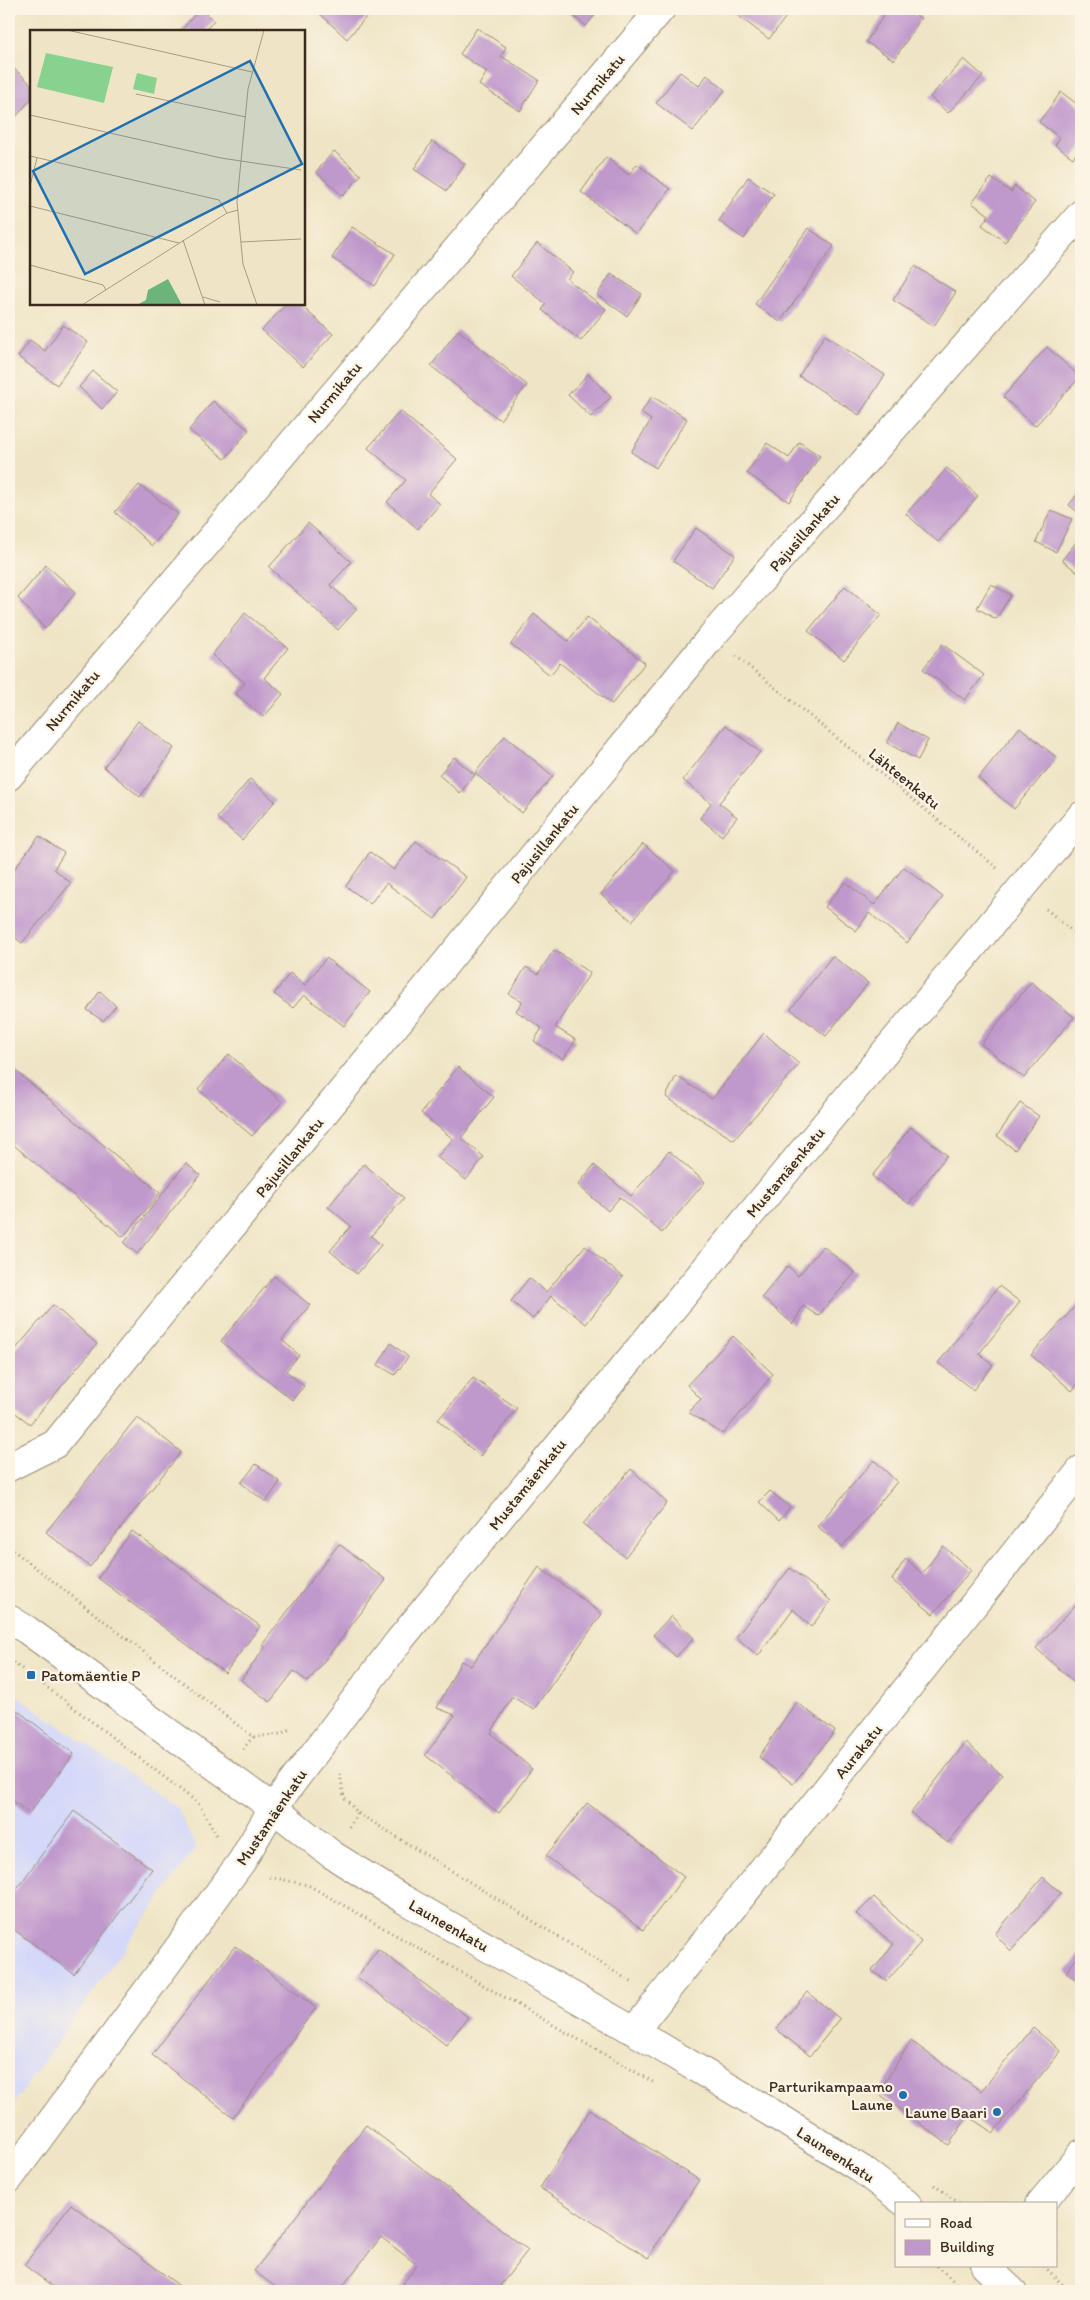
<svg xmlns="http://www.w3.org/2000/svg" width="1090" height="2300" viewBox="0 0 1090 2300" font-family="Itim,sans-serif">
	<rect width="100%" height="100%" fill="#fcf5e5"/>
	<filter id="ink" filterUnits="userSpaceOnUse"><feTurbulence type="fractalNoise" baseFrequency=".02" numOctaves="2"/><feDisplacementMap in="SourceGraphic" scale="10" xChannelSelector="R" yChannelSelector="G"/><feConvolveMatrix kernelMatrix="1 2 1 2 8 2 1 2 1" color-interpolation-filters="sRGB"/></filter>
	<filter id="wash" filterUnits="userSpaceOnUse"><feTurbulence type="fractalNoise" baseFrequency=".0096" numOctaves="4" result="noise"/><feDisplacementMap in="SourceGraphic" scale="20" xChannelSelector="R" yChannelSelector="G"/><feGaussianBlur stdDeviation="1.12" result="paint"/><feColorMatrix in="noise" values="0 0 0 0 0 0 0 0 0 0 0 0 0 0 0 0 0 1.4 0 .05"/><feComposite in="paint" operator="in"/></filter>
	<g filter="url(#wash)">
		<rect width="100%" height="100%" fill="#efe5c6"/>
		<path fill="#d4d8f9" d="M9,1690l168,118 19,39 -187,263z"/>
		<g id="blocks">
			<path fill="#bf99cc" d="M199,9l15,11 -9,11h-24z
				M325,9h48l-26,30 -27,-25z
				M564,9h36l-14,17z
				M729,9h63l-23,30z
				M888,9h18l15,9 -27,42 -28,-18z
				M477,28l29,19 -5,9 38,24 -19,31 -41,-26 8,-13 -27,-18z
				M964,59l19,17 -35,37 -18,-16z
				M9,64l22,20v15l-22,26z
				M680,72l19,14 8,-11 18,15 -32,41 -37,-28z
				M1061,92l20,15v40l-8,11 -18,-13 5,-7 -21,-16z
				M432,141l33,23 -18,27 -33,-22z
				M334,151l27,24 -18,21 -27,-24z
				M606,157l23,18 8,-11 33,25 -34,45 -55,-42z
				M748,177l26,17 -30,45 -25,-18z
				M991,178l20,14 4,-6 20,16 -30,40 -23,-17 7,-10 -17,-12z
				M352,227l43,27 -20,32 -43,-28z
				M808,228l26,18 -54,76 -25,-18z
				M537,243l36,29 -6,7 39,30 -25,32 -39,-31 4,-6 -35,-28z
				M915,266l41,26 -22,34 -41,-26z
				M611,274l31,20 -15,22 -30,-21z
				M286,304h13l34,30 -30,33 -41,-37z
				M63,325l25,17 -31,43 -39,-28 12,-17 15,11z
				M458,330l69,55 -27,35 -69,-54z
				M825,335l60,40 -26,40 -60,-39z
				M1047,347l33,30 -45,49 -32,-29z
				M93,371l24,21 -15,17 -23,-22z
				M588,374l23,23 -20,20 -23,-22z
				M652,396l35,23 -31,49 -25,-16 20,-32 -10,-7z
				M213,401l36,29 -24,29 -36,-29z
				M400,411l57,48 -29,35 12,10 -22,25 -31,-27 19,-22 -38,-32z
				M799,442l21,14 -31,46 -42,-29 20,-30 22,15z
				M947,468l31,28 -40,46 -32,-28z
				M139,485l39,29 -26,32 -37,-34z
				M1081,490v25l-12,-10z
				M1051,510l21,9 -16,33 -20,-10z
				M308,523l43,39 -21,23 27,24 -19,21 -69,-63z
				M696,528l39,27 -23,33 -39,-27z
				M1081,536v39l-19,-15z
				M46,565l30,27 -31,37 -27,-31z
				M991,584l20,11 -15,24 -19,-11z
				M845,586l36,29 -37,45 -36,-29z
				M245,613l43,35 -24,30 19,16 -19,23 -28,-23 9,-11 -33,-28z
				M534,614l34,27 19,-24 58,46 -33,41 -52,-41 -10,12 -39,-31z
				M942,644l42,31 -19,25 -42,-31z
				M138,721l36,27 -34,49 -36,-30z
				M898,723l30,17 -10,20 -31,-17z
				M726,725l34,27 -41,51 18,14 -15,19 -22,-18 11,-15 -28,-23z
				M1020,727l37,31 -43,51 -36,-31z
				M505,736l48,40 -31,37 -47,-40z
				M454,757l21,18 -15,18 -21,-18z
				M250,779l25,22 -33,39 -25,-22z
				M39,836l25,17 -10,16 17,14 -49,60 -13,-10v-57z
				M416,841l50,36 -31,42 -49,-36 -16,21 -24,-18 24,-34 24,18z
				M643,844l32,27 -43,50 -31,-27z
				M904,867l39,30 -36,46 -38,-30 -13,18 -31,-24 20,-25 29,23z
				M554,950l36,23 -35,54 21,13 -13,19 -29,-18 8,-13 -26,-17 6,-9 -13,-8 17,-27 12,7z
				M832,956l36,27 -42,53 -35,-27z
				M326,958l44,34 -26,34 -40,-31 -11,13 -19,-14 16,-21 15,12z
				M1031,982l43,35 -50,61 -43,-34z
				M100,991l16,15 -13,15 -16,-11z
				M764,1033l35,31 -65,76 -68,-43 10,-21 36,23z
				M229,1054l53,48 -30,34 -54,-47z
				M9,1065l151,128 -37,44 -114,-96z
				M458,1067l36,30 -33,41 23,19 -18,23 -29,-23 16,-18 -32,-26z
				M1020,1103l19,13 -24,34 -18,-14z
				M911,1127l36,28 -38,49 -37,-28z
				M669,1151l36,31 -43,51 -42,-36 -12,14 -30,-26 16,-20 37,31z
				M186,1163l14,12 -63,79 -13,-11z
				M364,1164l40,34 -33,38 10,9 -24,29 -27,-23 21,-25 -23,-19z
				M585,1246l38,31 -37,47 -35,-28 -18,23 -22,-18 18,-23 17,14z
				M823,1246l32,27 -37,43 -15,-10 -10,18 -31,-27 26,-31 10,10z
				M274,1276l36,29 -28,35 17,15 -13,16 18,15 -12,14 -71,-59z
				M999,1286l21,16 -41,52 14,11 -20,25 -35,-27z
				M1080,1301l1,79 -9,11 -41,-36z
				M53,1305l44,39 -67,80 -21,-16v-51z
				M733,1336l40,38 -50,60 -35,-22 13,-13 -14,-14z
				M391,1343l17,14 -13,18 -17,-10z
				M473,1378l44,30 -37,48 -42,-36z
				M137,1417l44,35 -91,115 -44,-35z
				M874,1460l23,22 -55,65 -25,-21z
				M256,1464l24,18 -14,20 -25,-19z
				M631,1469l36,34 -42,54 -42,-33z
				M770,1491l20,16 -11,14 -20,-19z
				M132,1531l128,95 -35,47 -127,-95z
				M339,1544l47,36 -78,102 -14,-11 -24,31 -29,-22 24,-33 -3,-2z
				M943,1546l28,24 -38,44 -41,-34 14,-22 16,16z
				M539,1567l63,47 -68,95 -22,-12 -21,36 41,36 -33,44 -74,-58 30,-40 -18,-7 24,-47 10,5z
				M790,1568l41,33 -20,26 -18,-18 -35,47 -22,-19z
				M1081,1599v81l-4,5 -41,-37z
				M671,1616l23,22 -18,19 -23,-22z
				M796,1702l39,29 -42,53 -34,-27z
				M9,1704l65,50 -45,59 -20,-15z
				M966,1742l36,33 -54,68 -37,-30z
				M587,1803l97,74 -41,53 -97,-74z
				M74,1811l78,58 -78,105 -65,-48v-27z
				M1043,1877l18,16 -50,58 -16,-17z
				M874,1897l47,45 -34,39 -15,-10 22,-27 -38,-30z
				M235,1946l81,62 -83,109 -81,-62z
				M378,1949l90,68 -22,28 -89,-68z
				M1081,1953v31l-15,-12z
				M807,1992l33,27 -30,37 -34,-27z
				M1033,2028l28,23 -68,82 -25,-17 -19,29 -71,-52 33,-52 70,50z
				M590,2110l109,70 -51,78 -108,-70z
				M366,2125l162,125 -32,41h-99l20,-26 -36,-28 -42,54h-58l-27,-20z
				M71,2204l115,87h-127l-35,-26z"/>
		</g>
	</g>
	<g filter="url(#ink)">
		<use href="#blocks" fill-opacity="0" stroke="#958872" stroke-width="1"/>
		<g fill="none" stroke-linecap="round" stroke-linejoin="round">
			<g stroke="#958872" stroke-width="30">
				<path id="minor" d="M9,776l652,-767
					M9,1467l46,-23 657,-808 369,-422
					M9,1619l18,11 246,178 58,46 72,45 231,132 146,87 81,51 46,35
					M634,2031l447,-561
					M9,2179l233,-318 31,-53 126,-167 161,-197 521,-628
					M1040,2204l41,-50
					M985,2266l27,25"/>
			</g>
			<path stroke="#958872" stroke-width="3" stroke-dasharray="1 4" stroke-linecap="butt" d="M736,656l261,212
				M1046,909l35,30
				M9,1506l5,-7
				M9,1547l244,190 27,-3 12,-6
				M9,1660l16,11
				M40,1682l158,121 20,34
				M243,1749l10,-12
				M340,1774l4,23 14,16 275,170
				M349,1827l9,-14
				M270,1877l38,8 345,197
				M934,2185l26,19
				M937,2266l19,17
				M1044,2266l25,25"/>
			<use href="#minor" stroke="#fff" stroke-width="28"/>
		</g>
	</g>
	<g fill="#1f6fb2" stroke="#fcf5e5" stroke-width="2">
		<rect x="26" y="1670" width="10" height="10" rx="2.5"/>
		<circle cx="903" cy="2095" r="5"/>
		<circle cx="997" cy="2112" r="5"/>
	</g>
	<g text-anchor="middle" stroke-width="4.5" stroke-linejoin="round" paint-order="stroke">
		<g font-size="16" fill="#3b2a1e" stroke="#fcf5e5">
			<text transform="translate(597 84) rotate(-50)" y="6">Nurmikatu</text>
			<text transform="translate(334 392) rotate(-50)" y="6">Nurmikatu</text>
			<text transform="translate(804 532) rotate(-49)" y="6">Pajusillankatu</text>
			<text transform="translate(72 700) rotate(-50)" y="6">Nurmikatu</text>
			<text transform="translate(905 778) rotate(39)" y="6">Lähteenkatu</text>
			<text transform="translate(544 843) rotate(-51)" y="6">Pajusillankatu</text>
			<text transform="translate(289 1157) rotate(-51)" y="6">Pajusillankatu</text>
			<text transform="translate(785 1172) rotate(-50)" y="6">Mustamäenkatu</text>
			<text transform="translate(527 1484) rotate(-51)" y="6">Mustamäenkatu</text>
			<text transform="translate(858 1751) rotate(-51)" y="6">Aurakatu</text>
			<text transform="translate(271 1817) rotate(-56)" y="6">Mustamäenkatu</text>
			<text transform="translate(449 1925) rotate(30)" y="6">Launeenkatu</text>
			<text transform="translate(836 2154) rotate(33)" y="6">Launeenkatu</text>
		</g>
		<g font-size="16" fill="#3b2a1e" stroke="#fcf5e5" text-anchor="end">
			<text x="41" y="1681" text-anchor="start">Patomäentie P</text>
			<text x="893" y="2092">Parturikampaamo<tspan x="893" dy="18">Laune</tspan></text>
			<text x="987" y="2118">Laune Baari</text>
		</g>
	</g>
	<g transform="translate(30 30)">
		<rect width="275" height="275" fill="#efe5c6"/>
		<path d="M16,23l67,14 -9,36 -67,-16zM107,43l20,5 -3,16 -21,-5z" fill="#87d28f"/>
		<path d="M138,249l14,26h-45l9,-5 2,-10z" fill="#6db47a"/>
		<path fill="none" stroke="#a79a83" stroke-width="1" d="M37,0l185,42M106,64l110,23M0,85l191,43 80,12M0,126l189,44 8,13M0,156l7,-28M0,176l149,37M153,210l22,65M211,212l60,-3M0,235l73,20 3,5M173,267l17,5M52,275l145,-92 11,-3M227,275l-14,-41 -6,-62 11,-113 16,-59"/>
		<path fill="#1f6fb2" fill-opacity="0.15" stroke="#1f6fb2" stroke-width="2.5" d="M220,31l52,103 -217,110 -52,-103z"/>
		<rect width="275" height="275" fill="none" stroke="#3b2a1e" stroke-width="2.5"/>
	</g>
	<rect width="1090" height="2300" fill="none" stroke="#fcf5e5" stroke-width="30"/>
	<rect x="895" y="2202" width="162" height="65" fill="#fcf5e5" stroke="#afa495"/>
	<rect x="905" y="2219" width="25" height="8" fill="#ffffff" stroke="#afa495"/>
	<text x="940" y="2228" font-size="15" fill="#3b2a1e">Road</text>
	<rect x="905" y="2240" width="25" height="15" fill="#bf99cc" stroke="#afa495"/>
	<text x="940" y="2252" font-size="15" fill="#3b2a1e">Building</text>
</svg>
